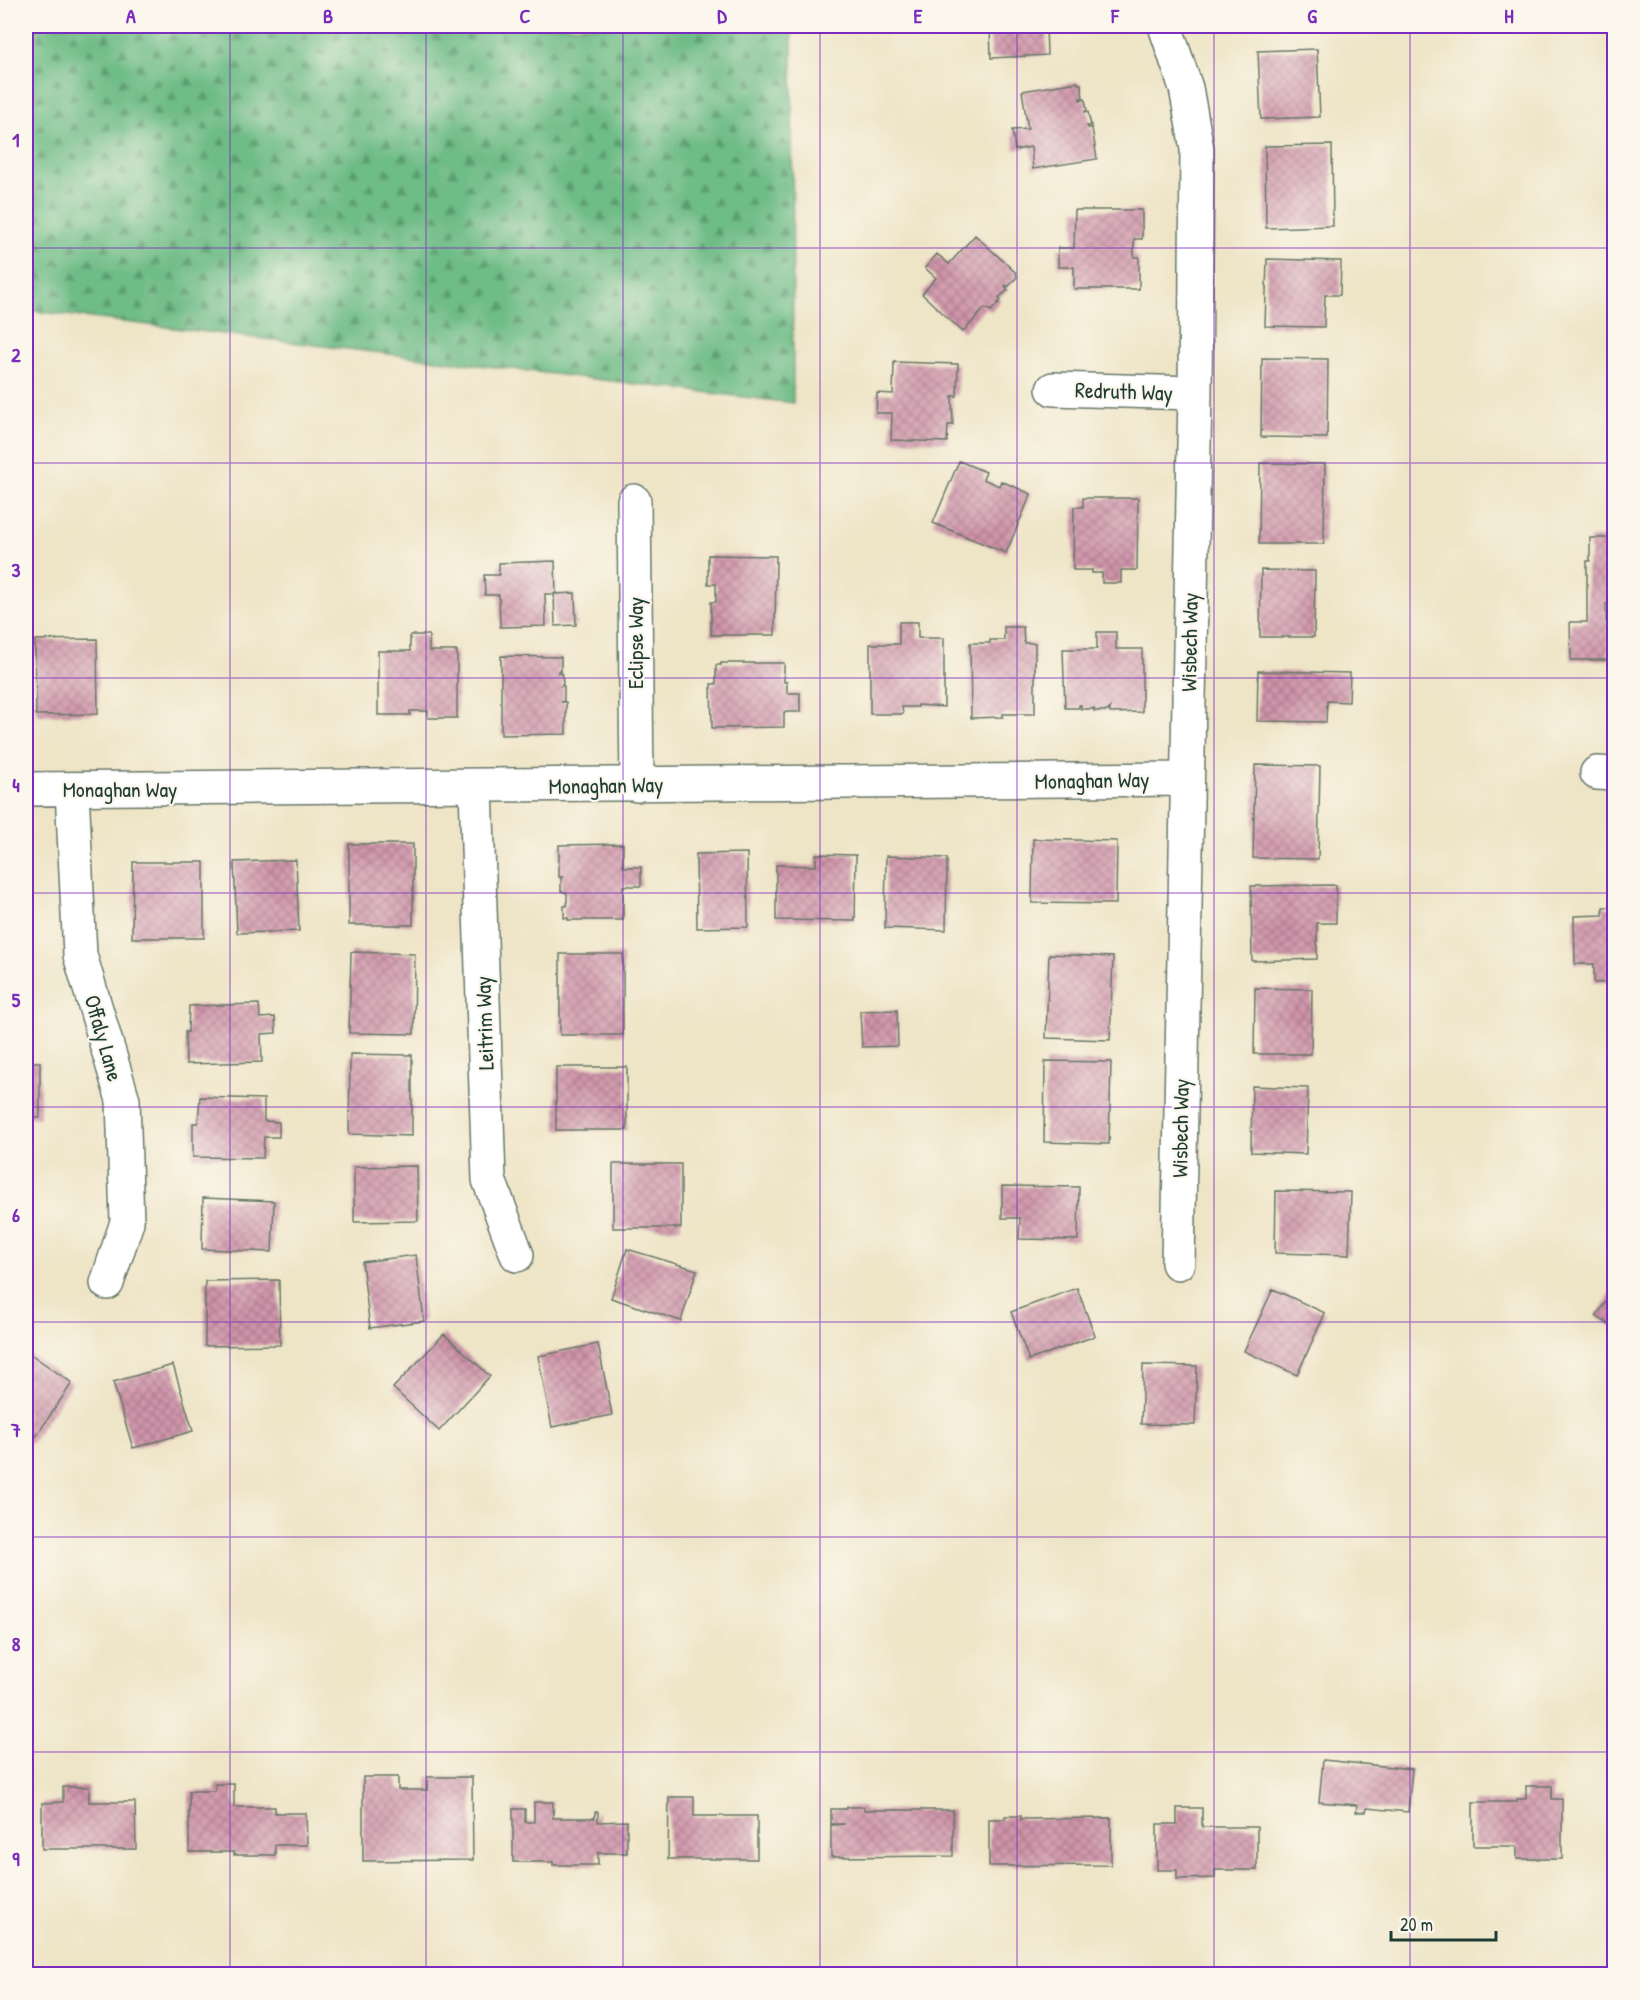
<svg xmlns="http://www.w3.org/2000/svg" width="1640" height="2000" viewBox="0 0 1640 2000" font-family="'Patrick Hand',sans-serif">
	<defs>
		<pattern id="forest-firs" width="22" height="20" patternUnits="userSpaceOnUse" patternTransform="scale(1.5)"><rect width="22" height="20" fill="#6ebc86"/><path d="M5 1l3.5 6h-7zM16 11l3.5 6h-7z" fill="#5a9a6e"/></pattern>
		<pattern id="building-cross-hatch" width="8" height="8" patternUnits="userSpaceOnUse" patternTransform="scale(1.5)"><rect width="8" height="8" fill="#d094aa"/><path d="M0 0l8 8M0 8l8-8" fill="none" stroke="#a87a8b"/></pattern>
	</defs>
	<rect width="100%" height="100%" fill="#fbf7ec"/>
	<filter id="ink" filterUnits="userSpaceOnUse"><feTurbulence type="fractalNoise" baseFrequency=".0167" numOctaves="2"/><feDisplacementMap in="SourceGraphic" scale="12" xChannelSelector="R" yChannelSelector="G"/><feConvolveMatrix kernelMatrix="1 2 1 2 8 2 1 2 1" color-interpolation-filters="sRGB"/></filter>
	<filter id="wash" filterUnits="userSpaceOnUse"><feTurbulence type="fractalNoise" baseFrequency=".008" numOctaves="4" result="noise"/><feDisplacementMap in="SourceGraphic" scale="24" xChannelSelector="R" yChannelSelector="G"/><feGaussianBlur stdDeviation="1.35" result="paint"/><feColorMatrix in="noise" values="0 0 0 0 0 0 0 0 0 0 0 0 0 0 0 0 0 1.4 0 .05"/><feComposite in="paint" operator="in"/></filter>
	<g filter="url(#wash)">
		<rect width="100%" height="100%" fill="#eee4c6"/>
		<path fill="url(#forest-firs)" stroke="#467c5d" stroke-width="1.5" d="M26,26h766l1,377 -767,-93z"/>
		<g id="blocks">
			<path fill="url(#building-cross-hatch)" d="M990,26h56l1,29 -56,3z
				M1317,49l3,68 -59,2 -3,-68z
				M1078,82v2h3l2,14h-3v2l5,-1 2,12h-2v1h3l3,14h-4l1,2h4l5,31 -64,10 -2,-22 -16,3 -3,-20 16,-1 -6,-38z
				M1332,145l1,81 -67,2 -1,-82z
				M1075,210h67v29h-8v18h5v32h-65v-22h-16v-19h16z
				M975,235l41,38 1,4 -9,10 -2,-2 -1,1 3,4 -10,8 3,2 -10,11 -6,-3 -22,24 -41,-38 14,-16 -11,-10 12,-14 12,10z
				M1267,259l74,2 -1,34h-15l-1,32 -59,-1z
				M1262,358l66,1 -1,79 -66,-1z
				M894,362l64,2 -1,32h-5l1,29h-5l-1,17 -56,-2 1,-27h-16l1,-20 16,1z
				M959,461l27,11 -3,7 16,7 2,-5 30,13 -25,59 -73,-30z
				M1260,463l65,1 -1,80h-65z
				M1083,498h55l-1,72h-16v13h-19v-10h-10v-3h-19l1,-63h9z
				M1590,538h22v5h2v61h-8v18h3v38h-38l-1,-38h17v-61h3z
				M708,555l68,1 -1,79h-64v-33h5v-18h-8z
				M555,561l1,33h-11l1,32 -46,1 -1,-32h-14l-1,-20h15v-12z
				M1261,570l54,1 -1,66h-54z
				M575,593l1,32 -21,1 -1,-32z
				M899,622h19v16h26v69l-26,-2v2h-16l1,7h-33v-70h29z
				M1004,627h19l1,16h11v71h-32v3l-32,1 -1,-75h20v-3h14z
				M1097,632h19v17h26v63l-32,1v-5l-2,3h-14v-3l-2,1h-11v-4h-2v3h-14l-2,-59h34z
				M410,635h19v16h28v67h-29v-7h-18v4h-32v-64h32z
				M97,639l1,75 -62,1 -1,-75z
				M501,656l60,1v14h-3v2h4l1,11 -2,2h3v15l-3,1h5v32l-65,1z
				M721,663h63v19h3v11h13v19h-16v15l-72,1 -1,-44h5v-19h5z
				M1258,671l92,2 -1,29 -22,-1 -1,21 -69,-1z
				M1255,765l65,1 -2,93 -65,-1z
				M1033,839l84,2 -1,63 -84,-1z
				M349,844h64v81h-64z
				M623,844v23h18v19h-18v34h-55v-2h-4v-12h3v-13l-6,-2v-13l3,-1h-5v-32z
				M747,853l1,74 -51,1 -1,-74z
				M816,854l40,1 -1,66 -79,-1v-55l40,1z
				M886,856l61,2 -1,72 -61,-2z
				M296,860l3,71 -62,2 -3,-71z
				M133,862h71v76h-72z
				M1336,885v38h-19v36l-65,2 -1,-75z
				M1603,907h11v75l-20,1v-19h-19l-1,-48 29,-1z
				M351,952l64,2 -1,80 -65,-1z
				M560,954h63v81h-63z
				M1049,954l64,3 -3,83 -64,-2z
				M1255,988l57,1 -1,65h-57z
				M259,1004l1,14 15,-1 1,16 -15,1 1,28 -76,2 -1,-32h3l1,-26z
				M897,1010l1,36 -36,1 -2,-36z
				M350,1054l62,1v81l-63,-2z
				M1045,1061l66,1 -2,82 -65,-2z
				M26,1062h14v56l-14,-1z
				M556,1067h71v63h-71z
				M1252,1086l56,2 -2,66 -55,-2z
				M200,1097l64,2v22l15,1v15h-15l-1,21 -70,-1v-34h5z
				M613,1164h68v64h-68z
				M417,1166l1,55 -64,1v-55z
				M1002,1186l77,1 -1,53 -59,-1 1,-21h-18z
				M1276,1191l75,1 -2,63 -74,-2z
				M203,1198l71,3 -2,51 -70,-3z
				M627,1249l70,21 -16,51 -70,-23z
				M416,1255l8,66 -54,7 -8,-66z
				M1614,1279v49l-18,-12 18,-27 -5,-2z
				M279,1280l1,65 -75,1v-65z
				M1077,1288l18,48 -66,24 -18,-48z
				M1273,1289l52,24 -28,62 -53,-24z
				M444,1334l46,42 -51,55 -46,-43z
				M598,1344l14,71 -60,12 -14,-71z
				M26,1351l46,32 -41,61 -5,-4z
				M173,1365l20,66 -60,17 -20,-66z
				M1143,1365l54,1 -2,59 -54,-1z
				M1614,1398v26l-7,-24z
				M1323,1760l89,9 -4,43 -41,-4 -1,4h-10l1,-7 -38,-3z
				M363,1777h35v13h29v-13h45l1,83 -110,1z
				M215,1784h19v23h41v6h31l1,32h-32v10h-41v-3h-45v-61h26z
				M1526,1786h26v13h10v60h-45v-13h-44v-44h44v-3h9z
				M63,1787h26v15h46l1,47h-94v-46l21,-1z
				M669,1797h25v19h63v43h-89z
				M534,1802h19v16h42v-6h3v10l29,-1v32h-29v12h-45v-3h-40v-53h12v13h9z
				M847,1807h17v3h89v46l-122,1v-32l14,-1h-14v-15h16z
				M1177,1808h25v19h55v43h-42v8l-38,1v-9h-20v-46h20z
				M1005,1816h16v3l90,-1v47l-122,1v-47h16z"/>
		</g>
	</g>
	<g filter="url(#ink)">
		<use href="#blocks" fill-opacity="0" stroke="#677767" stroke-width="1.5"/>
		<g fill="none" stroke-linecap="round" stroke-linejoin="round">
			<g stroke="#677767" stroke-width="36">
				<path id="minor" d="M1165,26l21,62 11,61 -2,244 -17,870
					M1053,389l142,4
					M634,501l3,284
					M1597,773l17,1
					M476,787l13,393 28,75
					M26,789l1160,-10
					M72,790l8,165 43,145 4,122 -20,61"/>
			</g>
			<use href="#minor" stroke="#fff" stroke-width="33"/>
		</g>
	</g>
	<path fill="none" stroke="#7b2cbf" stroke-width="1.5" stroke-opacity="0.55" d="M230,26v1948M426,26v1948M623,26v1948M820,26v1948M1017,26v1948M1214,26v1948M1410,26v1948M26,248h1588M26,463h1588M26,678h1588M26,893h1588M26,1107h1588M26,1322h1588M26,1537h1588M26,1752h1588"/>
	<g text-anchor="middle" stroke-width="4.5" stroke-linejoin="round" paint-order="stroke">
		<g font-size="22" fill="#1f3d34" stroke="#fbf7ec">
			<text transform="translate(1124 391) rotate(2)" y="8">Redruth Way</text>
			<text transform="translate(1189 642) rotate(-89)" y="8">Wisbech Way</text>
			<text transform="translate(635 643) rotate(-90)" y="8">Eclipse Way</text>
			<text transform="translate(1092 780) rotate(-1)" y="8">Monaghan Way</text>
			<text transform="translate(606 785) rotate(-1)" y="8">Monaghan Way</text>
			<text x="120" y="797">Monaghan Way</text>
			<text transform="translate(484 1023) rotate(-92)" y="8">Leitrim Way</text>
			<text transform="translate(104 1038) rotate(74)" y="8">Offaly Lane</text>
			<text transform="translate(1180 1128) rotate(-89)" y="8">Wisbech Way</text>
		</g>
	</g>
	<rect width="1640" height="2000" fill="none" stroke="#fbf7ec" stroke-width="66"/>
	<path d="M1391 1931v9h105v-9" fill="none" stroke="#1f3d34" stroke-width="3"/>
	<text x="1400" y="1931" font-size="18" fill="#1f3d34" stroke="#fbf7ec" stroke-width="4.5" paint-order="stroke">20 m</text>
	<rect x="33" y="33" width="1574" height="1934" fill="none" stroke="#7b2cbf" stroke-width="2"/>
	<g font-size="20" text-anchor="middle" font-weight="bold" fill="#7b2cbf">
		<text x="131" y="23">A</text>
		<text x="328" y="23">B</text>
		<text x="525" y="23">C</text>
		<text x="722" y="23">D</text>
		<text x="918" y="23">E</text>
		<text x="1115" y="23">F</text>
		<text x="1312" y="23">G</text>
		<text x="1509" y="23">H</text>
		<text x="16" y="147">1</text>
		<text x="16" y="362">2</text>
		<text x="16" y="577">3</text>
		<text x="16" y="792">4</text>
		<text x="16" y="1007">5</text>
		<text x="16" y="1222">6</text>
		<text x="16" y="1437">7</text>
		<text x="16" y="1651">8</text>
		<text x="16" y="1866">9</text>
	</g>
</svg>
